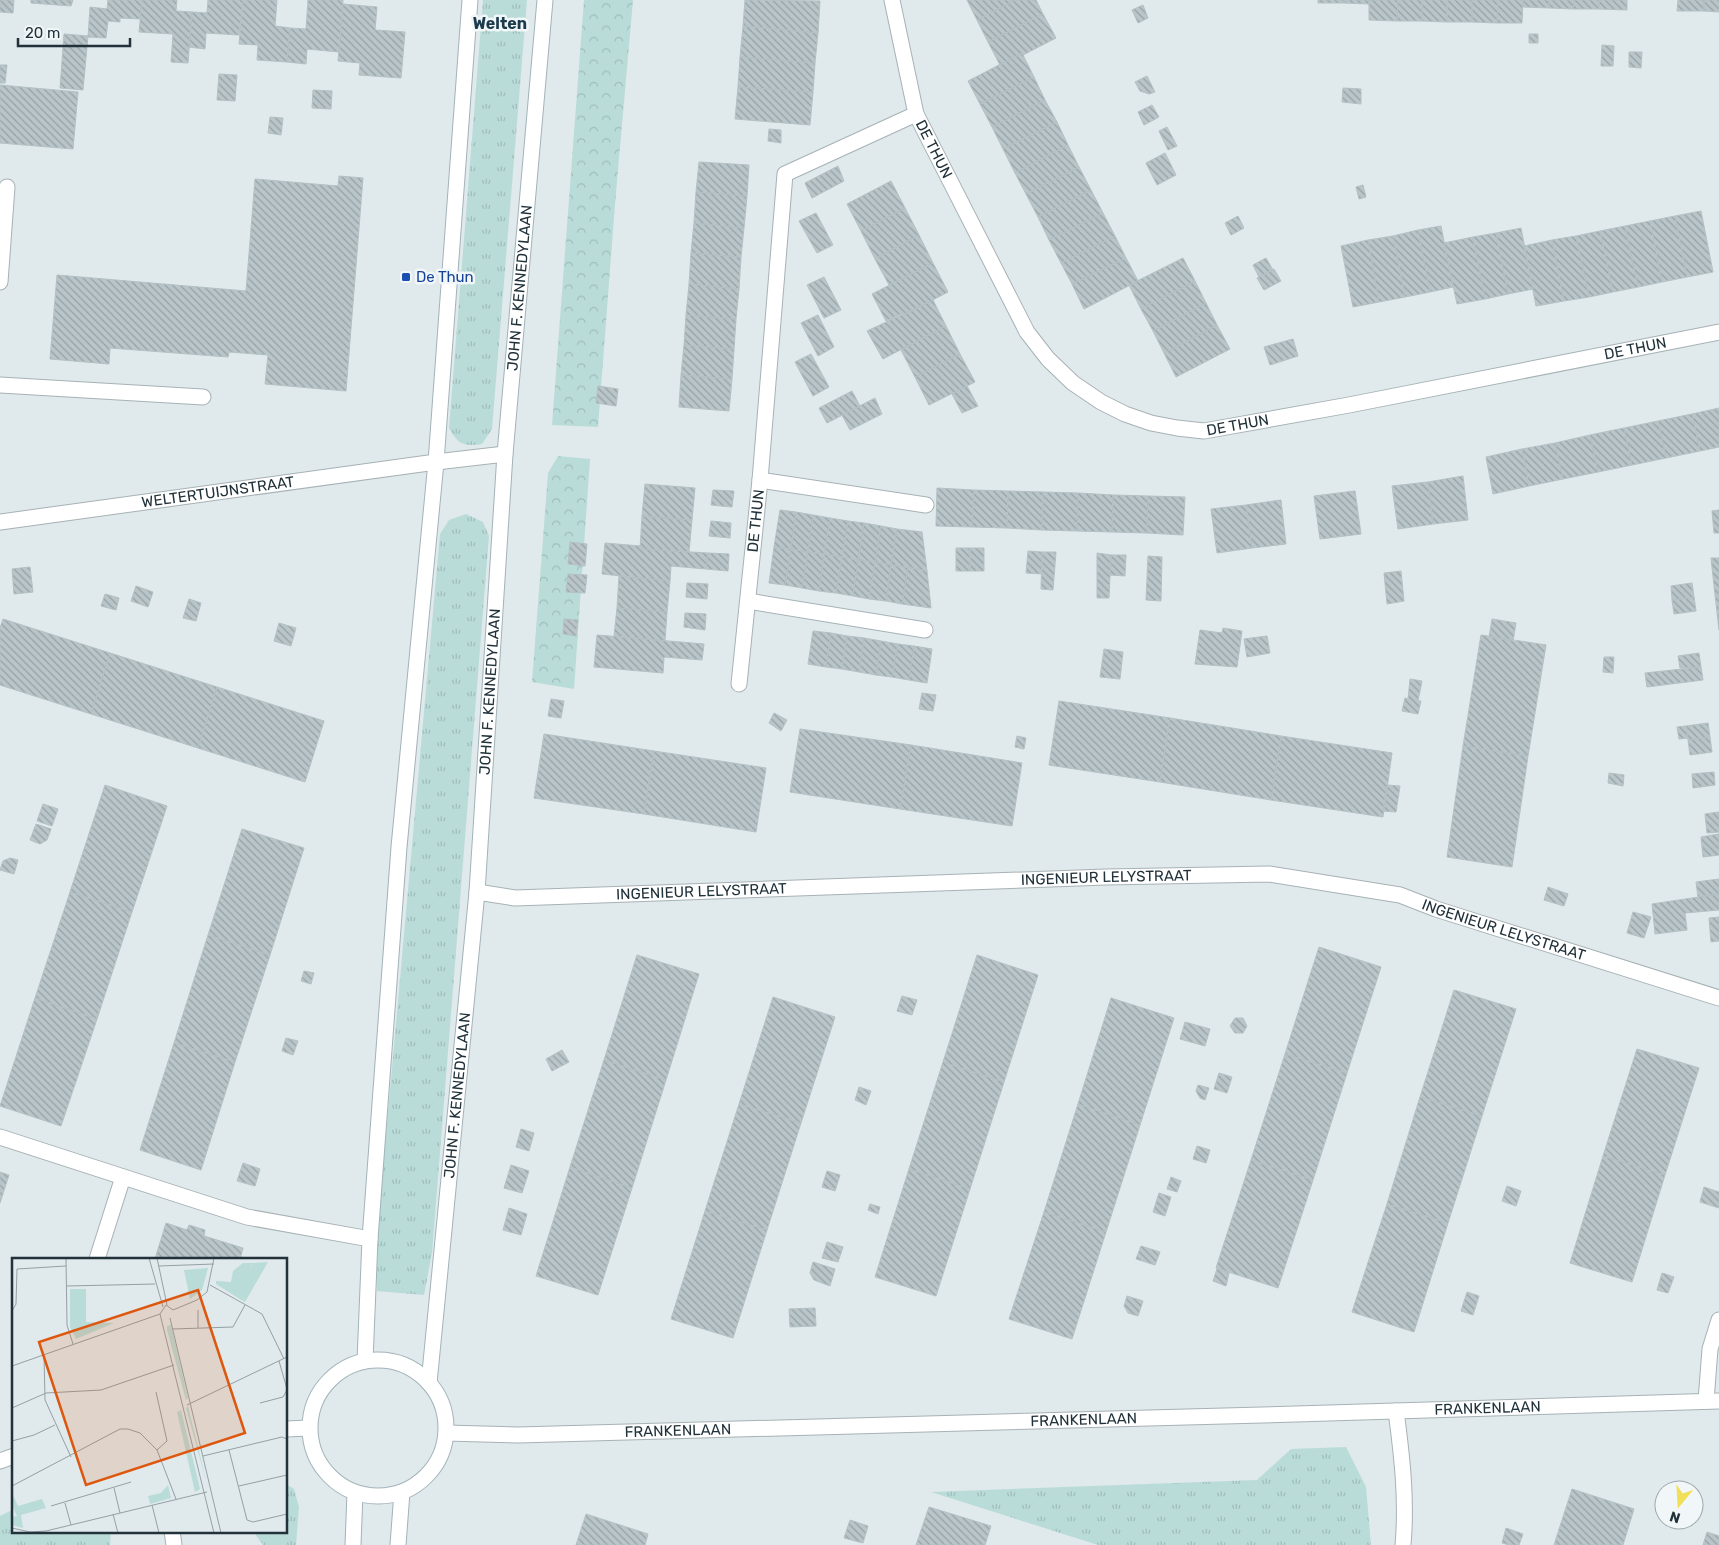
<svg xmlns="http://www.w3.org/2000/svg" width="1719" height="1545" viewBox="0 0 1719 1545" font-family="Rubik,sans-serif">
	<defs>
		<pattern id="grass-tufts" width="24" height="20" patternUnits="userSpaceOnUse" patternTransform="scale(1.25)"><rect width="24" height="20" fill="#b9dcd9"/><path d="M3 7l-1-3M5 7V3M7 7l1-3M15 17l-1-3M17 17v-4M19 17l1-3" fill="none" stroke="#9fbdbb"/></pattern>
		<pattern id="forest-crowns" width="20" height="18" patternUnits="userSpaceOnUse" patternTransform="scale(1.25)"><rect width="20" height="18" fill="#b9dcd9"/><path d="M2 6a3 3 0 1 1 6 0M12 15a3 3 0 1 1 6 0" fill="none" stroke="#9fbdbb"/></pattern>
		<pattern id="building-back-hatch" width="6" height="6" patternUnits="userSpaceOnUse" patternTransform="scale(1.25)"><rect width="6" height="6" fill="#b9c5c9"/><path d="M-1 5l2 2M0 0l6 6M5-1l2 2" fill="none" stroke="#96a1a4"/></pattern>
	</defs>
	<rect width="100%" height="100%" fill="#e0e9eb"/>
	<path fill="url(#grass-tufts)" d="M483,0h44l-35,429 -10,15c-19,3 -24,0 -33,-16z
		M466,514l17,8 6,14 -57,717 -8,42 -47,-4 -1,-45 64,-712 9,-14z
		M1346,1447l20,40 5,58h-273l-167,-53 326,-12 34,-31z
		M286,1484l8,5 5,18 -3,38h-33l-10,-14h33z
		M14,1509v22h97l-1,14h-110v-29z"/>
	<path fill="url(#forest-crowns)" d="M584,0h49l-18,204 -17,223 -46,-2z
		M558,456l32,3 -16,230 -42,-7 16,-209z"/>
	<path fill="url(#building-back-hatch)" stroke="#b3c1c5" d="M0,0h14l-1,13 -13,-1z
		M31,0h42l-2,6 -40,-3z
		M108,0h34l-2,19 -20,-1v4l-12,-1 -2,17 -18,-1 2,-30 17,2z
		M142,0h35l-1,11 16,1 -4,51 -17,-1 2,-28 -34,-2z
		M208,0h35l-4,35 -33,-2 -1,16 -16,-2 3,-35 15,1z
		M243,0h34l-2,26 15,2 -3,34 -30,-2 1,-15 -19,-1z
		M308,0h35l-4,52 -32,-3 -1,15 -19,-2 3,-34 16,1z
		M745,0l75,1 -2,32 -75,-7z
		M967,0h48l-38,20z
		M1015,0h21l7,14 -55,28 -11,-22z
		M1318,0h26v3h-26z
		M1344,0h25v4l-25,-1z
		M1369,0h29l-1,21 -28,-1z
		M1398,0h24v21h-25z
		M1422,0h25v22l-25,-1z
		M1447,0h25v22h-25z
		M1472,0h26l-1,23 -25,-1z
		M1498,0h25l-1,23h-25z
		M1523,0h26v8l-26,-1z
		M1549,0h25l-1,9 -24,-1z
		M1574,0h25v9h-26z
		M1599,0h28v10l-28,-1z
		M1678,0h26v11h-27z
		M1704,0h15v12l-15,-1z
		M343,4l34,3 -2,23 30,2 -4,46 -42,-3 1,-12 -22,-2z
		M1143,5l5,13 -10,5 -6,-13z
		M1043,14l13,24 -33,17 -1,-2 -22,12 -12,-23z
		M743,26l75,7 -3,30 -75,-6z
		M64,34l24,2 -5,54 -23,-2z
		M1529,34h9v9h-9z
		M1602,45l12,1 -1,20h-12z
		M1629,52h13l-1,16 -12,-1z
		M1022,53l12,24 -54,27 -12,-23z
		M740,57l75,6 -2,29 -75,-5z
		M0,65h7l-2,18h-5z
		M219,74l18,1 -2,26 -18,-1z
		M1147,76l8,16 -6,2 -9,-3 -5,-9z
		M1034,77l11,23 -53,27 -12,-23z
		M0,85l78,7 -5,57 -73,-6z
		M738,87l75,5 -3,33 -75,-6z
		M1343,88l18,1v15l-19,-2z
		M313,90l19,1 -1,18 -19,-1z
		M1045,100l12,22 -54,27 -11,-22z
		M1152,105l7,12 -15,8 -6,-13z
		M270,117l13,1 -2,17 -13,-2z
		M1057,122l11,23 -53,28 -12,-24z
		M1167,127l10,19 -9,4 -9,-19z
		M769,129l12,1v13l-13,-2z
		M1068,145l11,22 -53,27 -11,-21z
		M1165,153l11,22 -19,10 -11,-22z
		M699,162l50,3 -2,31 -51,-4z
		M838,166l6,15 -32,17 -7,-15z
		M1079,167l12,23 -53,27 -12,-23z
		M339,176l24,2 -17,213 -81,-7 3,-29 -39,-3 -1,5 -118,-9 -1,16 -59,-5 7,-84 189,16 9,-112 83,7z
		M891,181l14,27 -44,23 -14,-27z
		M1363,185l3,12 -7,2 -3,-12z
		M1091,190l12,23 -54,27 -11,-23z
		M696,192l51,4 -3,32 -50,-5z
		M905,208l14,27 -44,24 -14,-28z
		M1701,211l12,61 -26,5 -12,-61z
		M816,213l17,32 -16,8 -18,-32z
		M1103,213l12,23 -54,27 -12,-23z
		M1238,216l6,12 -13,7 -6,-12z
		M1675,216l12,61 -25,5 -12,-61z
		M1650,221l12,61 -24,5 -13,-61z
		M694,223l50,5 -3,29 -50,-4z
		M1441,226l12,61 -23,5 -12,-62z
		M1625,226l13,61 -25,5 -13,-61z
		M1521,228l12,61 -25,5 -12,-61z
		M1418,230l12,62 -25,5 -12,-61z
		M1600,231l13,61 -24,5 -13,-61z
		M1496,233l12,61 -23,5 -12,-62z
		M919,235l14,28 -44,22 -14,-26z
		M1115,236l11,22 -54,26 -11,-21z
		M1393,236l12,61 -26,5 -11,-62z
		M1576,236l13,61 -25,4 -12,-61z
		M1473,237l12,62 -28,5 -13,-61z
		M1368,240l11,62 -26,5 -12,-61z
		M1552,240l12,61 -28,5 -12,-60z
		M691,253l50,4 -2,32 -50,-5z
		M1126,258l12,23 -54,28 -12,-25z
		M1183,258l12,23 -54,28 -12,-24z
		M1266,258l7,12 -14,7 -6,-12z
		M933,263l15,29 -44,23 -1,-2 -17,8 -14,-27z
		M1274,269l7,12 -17,9 -7,-12z
		M824,277l17,33 -17,8 -17,-33z
		M1195,281l11,22 -53,28 -12,-22z
		M689,284l50,5 -3,30 -50,-4z
		M933,300l13,26 -63,33 -16,-28z
		M1206,303l11,22 -53,28 -11,-22z
		M686,315l50,4 -2,30 -50,-4z
		M818,315l16,32 -16,9 -17,-33z
		M1217,325l13,24 -54,28 -12,-24z
		M946,326l14,28 -45,23 -14,-27z
		M1293,339l5,17 -28,9 -6,-18z
		M684,345l50,4 -2,30 -51,-4z
		M811,354l18,33 -16,9 -18,-34z
		M960,354l15,28 -46,23 -14,-28z
		M681,375l51,4 -3,32 -50,-4z
		M598,386l20,3 -2,17 -20,-3z
		M967,386l11,20 -16,7 -10,-19z
		M852,391l8,15 -33,17 -8,-15z
		M875,398l7,16 -32,16 -8,-15z
		M1719,408v39l-19,4 -8,-37z
		M1692,414l8,37 -34,7 -8,-37z
		M1658,421l8,37 -34,7 -8,-37z
		M1624,428l8,37 -34,7 -8,-37z
		M1590,435l8,37 -35,7 -8,-36z
		M1555,443l8,36 -34,7 -7,-37z
		M1522,449l7,37 -36,8 -7,-37z
		M1463,476l5,44 -35,4 -5,-42z
		M1428,482l5,42 -35,5 -6,-43z
		M645,484l50,4 -3,32 -50,-4z
		M937,488l37,2 -2,37 -36,-1z
		M713,490l21,1 -2,16 -21,-2z
		M974,490l34,1 -1,37 -35,-1z
		M1008,491l35,1 -1,38 -35,-2z
		M1355,491l6,43 -41,5 -6,-43z
		M1043,492l35,1 -1,38 -35,-1z
		M1078,493l35,2 -1,37 -35,-1z
		M1113,495l35,1 -1,37 -35,-1z
		M1148,496l37,1 -2,38 -36,-2z
		M1281,500l5,44 -34,4 -6,-43z
		M1246,505l6,43 -35,5 -6,-44z
		M780,510l16,2 -5,37 -17,-2z
		M1719,510v23h-5l-2,-22z
		M796,512l17,3 -5,37 -17,-3z
		M813,515l17,3 -6,36 -16,-2z
		M642,516l50,4 -3,32 -49,-3z
		M830,518l18,3 -6,36 -18,-3z
		M711,521l20,2 -1,15 -21,-2z
		M848,521l16,2 -6,37 -16,-3z
		M864,523l17,3 -6,36 -17,-2z
		M881,526l16,3 -6,36 -16,-3z
		M897,529l25,3 5,39 -36,-6z
		M570,542l17,2 -2,22 -17,-2z
		M605,543l35,3v3l68,4 -2,16 -35,-3 -1,15 -68,-7z
		M774,547l17,2 -6,36 -16,-2z
		M956,548h14v23h-14z
		M970,548h14v23h-14z
		M791,549l17,3 -6,36 -17,-3z
		M1028,551l14,1v22l-16,-1z
		M808,552l16,2 -5,37 -17,-3z
		M1042,552h14l-3,38 -12,-1z
		M708,553l21,1 -1,17 -22,-2z
		M1097,553l14,2 -2,43h-12z
		M824,554l18,3 -6,36 -17,-2z
		M1111,555h15l-1,21 -15,-1z
		M1148,556l14,1 -1,44 -15,-1z
		M842,557l16,3 -5,36 -17,-3z
		M1711,558h8v36l-4,1z
		M858,560l17,2 -6,37 -16,-3z
		M875,562l16,3 -5,36 -17,-2z
		M891,565l17,2 -6,37 -16,-3z
		M30,567l3,25 -19,2 -2,-25z
		M908,567l19,4 4,37 -29,-4z
		M1401,571l3,30 -17,3 -3,-31z
		M568,574l19,1 -2,18 -19,-1z
		M619,576l51,5 -3,31 -50,-4z
		M687,583l21,1 -1,15 -21,-2z
		M1692,583l2,14 -22,3 -1,-14z
		M136,586l17,6 -5,15 -17,-6z
		M105,594l14,4 -3,12 -15,-4z
		M1719,594v36l-4,-35z
		M1694,597l2,14 -22,3 -2,-14z
		M189,599l12,4 -5,18 -13,-3z
		M617,608l50,4 -2,29 -51,-5z
		M685,613l21,1 -1,16 -21,-3z
		M3,619l107,34 -19,61 -91,-29v-57z
		M564,619l14,1 -2,16 -13,-2z
		M1492,619l24,4 -3,18 -24,-4z
		M279,623l17,5 -5,18 -17,-5z
		M1223,628l19,3 -5,36 -42,-3 5,-34 22,3z
		M813,631l18,2 -5,34 -18,-3z
		M831,633l16,3 -5,33 -16,-2z
		M597,635l107,9 -2,16 -38,-3 -1,16 -69,-6z
		M1481,635l65,10 -18,111 -65,-10z
		M847,636l17,2 -5,34 -17,-3z
		M1267,636l3,17 -23,4 -3,-18z
		M864,638l17,3 -5,34 -17,-3z
		M881,641l17,3 -6,33 -16,-2z
		M898,644l16,2 -5,34 -17,-3z
		M914,646l18,3 -5,34 -18,-3z
		M1104,649l19,3 -3,27 -20,-2z
		M110,653l107,34 -19,61 -107,-34z
		M1699,653l2,14 -21,1 -2,-12z
		M1604,657h10l-1,16 -10,-1z
		M1701,667l2,13 -56,7 -2,-14z
		M1410,679l12,2 -4,20h3l-3,13 -16,-3 3,-13 3,1z
		M217,687l107,34 -19,61 -107,-34z
		M922,693l14,2 -3,16 -14,-2z
		M551,699l13,2 -3,17 -13,-2z
		M1059,701l111,17 -10,64 -111,-17z
		M774,713l13,7 -6,11 -12,-8z
		M1170,718l111,18 -10,64 -111,-18z
		M1708,723l2,14 -22,3 -2,-14z
		M1686,726l2,12 -9,1 -2,-12z
		M800,729l111,16 -11,64 -110,-17z
		M544,734l110,17 -10,63 -110,-16z
		M1017,736l9,2 -2,11 -9,-2z
		M1281,736l111,17 -9,64 -112,-17z
		M1710,737l2,15 -22,3 -2,-15z
		M911,745l111,18 -10,63 -112,-17z
		M1463,746l65,10 -16,111 -65,-10z
		M654,751l112,17 -10,64 -112,-18z
		M1714,772l1,13 -22,3 -1,-14z
		M1609,773l15,2 -1,11 -15,-3z
		M105,785l62,21 -35,106 -62,-20z
		M1387,785l13,1 -4,26 -13,-1z
		M43,804l15,5 -6,17 -15,-5z
		M1719,812v20l-12,1 -2,-19z
		M36,824l15,5 -4,11 -7,4 -10,-4z
		M242,829l62,19 -34,107 -62,-20z
		M1719,834v21l-16,2 -2,-20z
		M10,858l8,2 -4,14 -14,-4 3,-9z
		M1719,879v15l-21,3 -2,-15z
		M1548,887l20,7 -4,12 -20,-6z
		M70,892l62,20 -35,107 -62,-21z
		M1719,894v16l-34,3 2,17 -32,4 -3,-30z
		M1633,912l18,5 -7,21 -17,-5z
		M1719,917v24l-8,1 -2,-24z
		M208,935l62,20 -35,107 -61,-19z
		M1319,947l62,20 -34,106 -62,-19z
		M637,955l62,19 -33,106 -62,-20z
		M977,955l61,20 -34,107 -61,-20z
		M304,971l10,2 -3,11 -10,-3z
		M1454,990l62,19 -34,107 -62,-19z
		M902,996l15,4 -5,15 -15,-4z
		M773,997l62,20 -34,106 -62,-19z
		M35,998l62,21 -36,107 -61,-20z
		M1111,998l63,20 -34,107 -62,-21z
		M1235,1018h8l4,8 -4,7h-8l-5,-7z
		M1185,1022l25,7 -5,17 -25,-7z
		M286,1038l12,3 -5,14 -11,-4z
		M174,1043l61,19 -34,108 -61,-20z
		M1637,1049l62,19 -34,107 -62,-19z
		M562,1050l7,12 -17,9 -6,-12z
		M1285,1054l62,19 -34,107 -62,-20z
		M604,1060l62,20 -34,108 -62,-21z
		M943,1062l61,20 -34,107 -61,-20z
		M1219,1073l13,4 -5,16 -13,-4z
		M1198,1085l11,3 -4,12 -5,-2 -4,-7z
		M859,1087l12,4 -5,14 -11,-5z
		M1420,1097l62,19 -34,107 -61,-19z
		M739,1104l62,19 -34,107 -62,-19z
		M1078,1104l62,21 -34,107 -62,-20z
		M521,1129l13,4 -5,18 -13,-4z
		M1197,1146l13,4 -4,13 -13,-4z
		M1603,1156l62,19 -33,107 -62,-19z
		M1251,1160l62,20 -35,108 -62,-20z
		M243,1163l17,6 -5,17 -18,-5z
		M511,1165l18,6 -7,22 -18,-5z
		M570,1167l62,21 -34,107 -62,-19z
		M909,1169l61,20 -34,107 -61,-19z
		M827,1171l13,4 -5,16 -13,-4z
		M0,1172l9,3 -9,28z
		M1171,1177l10,4 -4,11 -10,-3z
		M1507,1186l14,5 -5,15 -14,-5z
		M1704,1187l15,5v16l-19,-6z
		M1159,1193l12,4 -6,19 -12,-4z
		M870,1204l10,3 -2,7 -10,-4z
		M1387,1204l61,19 -34,109 -62,-20z
		M509,1208l18,6 -6,21 -18,-5z
		M705,1211l62,19 -34,108 -62,-19z
		M1044,1212l62,20 -34,107 -63,-20z
		M166,1223l21,7 2,-5 16,5 -1,6 39,12 -3,11h-85z
		M827,1242l16,5 -5,15 -16,-4z
		M1141,1246l19,6 -5,13 -19,-6z
		M813,1262l22,7 -5,17 -16,-6 -4,-7z
		M1217,1269l12,4 -3,13 -13,-5z
		M1662,1273l12,4 -6,16 -11,-3z
		M1467,1292l12,4 -6,19 -12,-4z
		M1127,1296l16,5 -5,15 -10,-3 -4,-7z
		M815,1308l1,18 -26,1 -1,-18z
		M1572,1489l62,20 -11,36h-69z
		M929,1507l62,19 -6,19h-69z
		M586,1514l62,20 -3,11h-69z
		M850,1520l18,6 -5,17 -19,-5z
		M1506,1528l17,6 -4,11h-10l-7,-2z
		M1707,1532l12,4v9h-16z"/>
	<g fill="none" stroke-linecap="round" stroke-linejoin="round">
		<g stroke="#a7b2b6" stroke-width="17">
			<path id="lane" d="M0,282l7,-95
				M0,385l203,12
				M760,480l166,25
				M748,601l177,29
				M172,1531l2,14"/>
		</g>
		<g stroke="#a7b2b6" stroke-width="17">
			<g id="street">
				<path id="s1" d="M892,0l24,114 111,218 21,27 25,24 28,19 24,12 26,9 26,5 27,3 145,-26 370,-73"/>
				<path id="s2" d="M0,522l436,-60 69,-8"/>
				<path id="s3" d="M739,684l21,-204 25,-306 131,-60"/>
				<path id="s4" d="M477,892l38,6 591,-21 163,-3 131,21 36,14 283,89"/>
				<path d="M0,1137l247,80 123,22"/>
				<path d="M97,1259l26,-82"/>
				<path d="M1706,1401l4,-52 9,-29"/>
				<path d="M1396,1411c6,45 11,89 7,134"/>
				<path d="M286,1429l23,-1"/>
				<path id="s5" d="M446,1433l72,2 778,-21 423,-13"/>
				<path d="M0,1461l14,-5"/>
			</g>
		</g>
		<g stroke="#a2b3ba" stroke-width="17">
			<g id="secondary">
				<circle cx="378" cy="1428" r="68"/>
				<path d="M365,1361l5,-122 29,-392 37,-385 34,-462"/>
				<path id="s6" d="M429,1383l48,-491 28,-438 40,-454"/>
				<path d="M353,1545l2,-52"/>
				<path d="M398,1545l4,-53"/>
			</g>
		</g>
		<use href="#lane" stroke="#fff" stroke-width="15"/>
		<use href="#street" stroke="#fff" stroke-width="15"/>
		<use href="#secondary" stroke="#fff" stroke-width="15"/>
	</g>
	<rect fill="#1a4fb4" stroke="#f1f7f8" stroke-width="2" x="401" y="272" width="10" height="10" rx="2.5"/>
	<g text-anchor="middle" stroke-width="5" stroke-linejoin="round" paint-order="stroke">
		<g font-size="15" fill="#21323b" stroke="#f1f7f8">
			<text dy="5" stroke="none"><textPath href="#s1" startOffset="156">DE THUN</textPath></text>
			<text dy="5" stroke="none"><textPath href="#s6" startOffset="1099">JOHN F. KENNEDYLAAN</textPath></text>
			<text dy="5" stroke="none"><textPath href="#s1" startOffset="1011">DE THUN</textPath></text>
			<text dy="5" stroke="none"><textPath href="#s1" startOffset="606">DE THUN</textPath></text>
			<text dy="5" stroke="none"><textPath href="#s2" startOffset="220">WELTERTUIJNSTRAAT</textPath></text>
			<text dy="5" stroke="none"><textPath href="#s3" startOffset="164">DE THUN</textPath></text>
			<text dy="5" stroke="none"><textPath href="#s6" startOffset="694">JOHN F. KENNEDYLAAN</textPath></text>
			<text dy="5" stroke="none"><textPath href="#s4" startOffset="630">INGENIEUR LELYSTRAAT</textPath></text>
			<text dy="5" stroke="none"><textPath href="#s4" startOffset="225">INGENIEUR LELYSTRAAT</textPath></text>
			<text dy="5" stroke="none"><textPath href="#s4" startOffset="1035">INGENIEUR LELYSTRAAT</textPath></text>
			<text dy="5" stroke="none"><textPath href="#s6" startOffset="289">JOHN F. KENNEDYLAAN</textPath></text>
			<text dy="5" stroke="none"><textPath href="#s5" startOffset="1042">FRANKENLAAN</textPath></text>
			<text dy="5" stroke="none"><textPath href="#s5" startOffset="638">FRANKENLAAN</textPath></text>
			<text dy="5" stroke="none"><textPath href="#s5" startOffset="232">FRANKENLAAN</textPath></text>
		</g>
		<g font-size="15" fill="#164399" stroke="#f1f7f8" text-anchor="start">
			<text x="416" y="282">De Thun</text>
		</g>
		<g font-size="16" font-weight="bold" fill="#1d3a4d" stroke="#f1f7f8">
			<text x="500" y="29">Welten</text>
		</g>
	</g>
	<g transform="translate(12 1258)">
		<rect width="275" height="275" fill="#e0e9eb"/>
		<path d="M231,5h9l-9,38 -27,-17v-3l15,1 2,-11zM196,10l-6,22 -12,9 -6,-29zM58,31h16v33l28,1 -38,16 -6,-12zM159,67l17,73 -2,2 -19,-70v-4zM176,148l19,78 -21,-76z" fill="#b9dcd9"/>
		<path d="M256,4l-23,40 -2,-1 3,-19 -6,-2v-8l4,-4 7,1 1,-6zM169,152l19,79 -5,3 -18,-80zM156,227l3,13 -21,6 -2,-8 13,-3zM0,235l6,13 24,-7 4,9 -25,7 2,13 -11,-3v-8l5,-1 -5,-11z" fill="#b9dcd9"/>
		<path fill="none" stroke="#94a0a5" stroke-width="1" d="M54,0l1,67 6,19M137,0l14,49M145,0l10,47M147,8l55,-2M198,27l52,29 22,45M55,28l88,-2M161,52l-7,-5 -6,9 54,219M161,52l24,-10 10,-8 7,-34M186,52v18M0,53l4,-7 1,-35 49,-3M158,60l51,215M161,71l60,-2 12,-22M32,97l1,45 26,57M267,103l8,28M0,108l148,-52M144,134l11,49 -10,9M248,145l23,-6 4,-7M175,147l100,-48M0,150l34,-15 55,-3 73,-25M0,183l22,-6 21,-10M217,192l18,70 6,2 34,-8M191,198l79,-19 5,2M0,228l108,-57h8l12,4 17,17 19,49M227,228l48,-11M102,230l6,25M53,245l6,22M140,247l7,28M39,248l80,-24M101,256l5,19M0,270l18,4 16,-1 161,-39"/>
		<path fill="#de570e" fill-opacity="0.15" stroke="#de570e" stroke-width="2.5" d="M186,32l47,143 -159,52 -47,-143z"/>
		<rect width="275" height="275" fill="none" stroke="#21323b" stroke-width="2.5"/>
	</g>
	<g transform="translate(1679 1505) rotate(198)"><circle r="24" fill="#f1f7f8" stroke="#9ea8ac"/>
	<path d="M0-4L9 19L0 12L-9 19Z" fill="#f2df58"/>
	<text y="-8" font-size="14" font-weight="bold" text-anchor="middle" fill="#21323b">N</text>
	</g>
	<path d="M18 38v8h112v-8" fill="none" stroke="#21323b" stroke-width="2.5"/>
	<text x="25" y="38" font-size="15" fill="#21323b" stroke="#f1f7f8" stroke-width="4" paint-order="stroke">20 m</text>
</svg>
